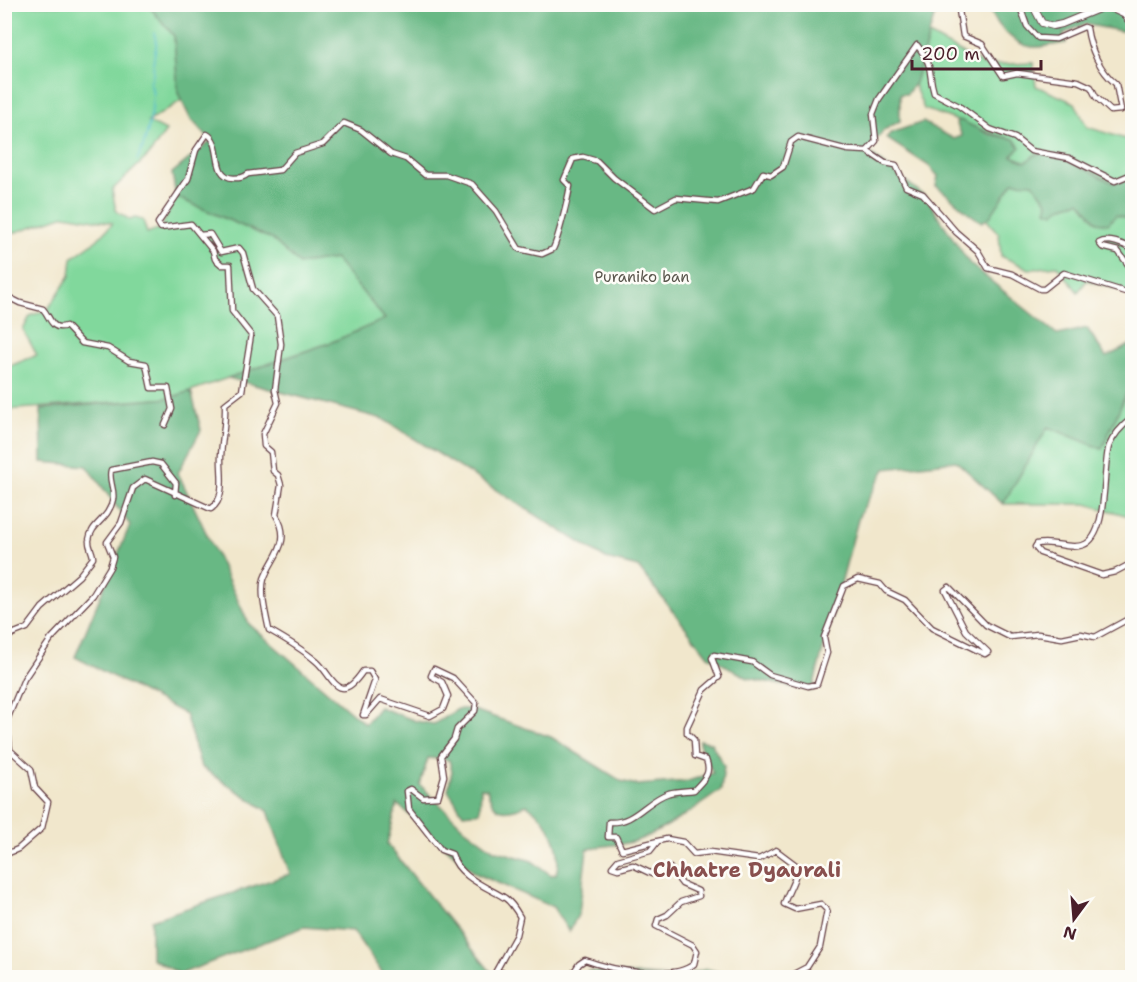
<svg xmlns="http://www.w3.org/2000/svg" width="1137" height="982" viewBox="0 0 1137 982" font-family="'Shantell Sans',sans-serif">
	<rect width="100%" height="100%" fill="#fdfcf7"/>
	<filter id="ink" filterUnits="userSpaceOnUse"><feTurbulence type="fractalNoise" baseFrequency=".0167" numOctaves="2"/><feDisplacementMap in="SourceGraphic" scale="12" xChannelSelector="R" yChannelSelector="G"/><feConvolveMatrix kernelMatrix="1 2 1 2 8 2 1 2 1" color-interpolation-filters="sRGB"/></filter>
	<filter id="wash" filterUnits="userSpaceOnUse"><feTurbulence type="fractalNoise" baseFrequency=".008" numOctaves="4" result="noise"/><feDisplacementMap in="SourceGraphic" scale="24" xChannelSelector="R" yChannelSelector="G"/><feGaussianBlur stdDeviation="1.35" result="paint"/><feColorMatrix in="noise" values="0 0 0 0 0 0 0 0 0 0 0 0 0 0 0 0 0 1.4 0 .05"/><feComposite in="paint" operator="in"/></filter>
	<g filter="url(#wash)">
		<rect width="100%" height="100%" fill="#f1e7cc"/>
		<path fill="#81d89c" stroke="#667c64" stroke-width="1.5" d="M4,5h144l26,31 4,57 4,7 -34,22 18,9 -17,24 -37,35 4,21 14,9 5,-2 8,2 4,13 14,-5 15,-31 96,42 27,25 36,-5 51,61 -54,22 -162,56 -165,12v-42l32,-13 -14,-25 7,-14 18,-7 22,-33 2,-18 25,-18 16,-17 -48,-8 -60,21z
			M929,35l55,30 49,-2 3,23 39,17 12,24 45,14v34l-12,7 -7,1 -32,-17 -45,-12 -10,8 -14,-6 2,-17c-31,-6 -60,-21 -90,-30l-10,-24z
			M1023,181l10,2 15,20 15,3 18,-5 16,21 19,-7 16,5v74l-45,-14 -9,12 -21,-26 -28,3 -28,-13 -2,-22 -13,-15 27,-37z
			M1132,380v137l-46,-13h-83l45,-78 54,22z"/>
		<path fill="#68b884" stroke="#596c58" stroke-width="1.5" fill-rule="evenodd" d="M148,5h801l-15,12 -19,66 -8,11h-7v27l-16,9 -17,21 58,45 45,68 88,71 29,-7 19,29 26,-13v36l-30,69 -54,-22 -45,77 -47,-43 -71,8 -26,47 -47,175 -64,-13 -40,-22 -70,-89 -32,-8 -223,-140 -155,-41 104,-36 53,-23 -50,-60 -36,5 -27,-25 -96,-42 -4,-24 39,-32 -21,-23 -12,-25 -4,-57z
			M989,5h143v28l-48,-9 -21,10 3,9c-10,1 -24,5 -34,4 -20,-3 -39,-25 -43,-42z
			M960,120l29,14 25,5 6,8 -8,9 14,6 10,-8 21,1 56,28 7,-1 12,-7v45l-16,-5 -8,9 -11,-2 -17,-21 -17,5 -9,7 -8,-3 2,-7 -15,-20 -20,-1 -23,35 -8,5c-15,-8 -31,-26 -46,-36l2,-10 -9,-10 -43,-28 5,-5 32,-11 31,17 8,-3 -6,-14z
			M191,391l10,39 -23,43 71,151 116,100 14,-17 37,14 18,3 24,-15h13l80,28 70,44 16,4 51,-4 25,-8 -14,-29 1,-4 11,3 13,23 -3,24c-25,18 -52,37 -80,49 -18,8 -36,4 -54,11l-8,63 -10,19 -16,-25 -78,-34 -78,-69 -10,40 108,133h-110l-32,-46 -49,-4 -124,47 -29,-16v-38l139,-46 -22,-63 -67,-44 -16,-53 -110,-57 55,-132 -43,-59 -45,-4 -1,-53 129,-11zM428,758l21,2 3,11 -4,19 15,24 17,-2 1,-24 6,1c6,25 18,25 40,16 22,15 37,42 29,69l-5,1 -19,-14 -38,-11 -30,-22 -44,-43z
			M707,969l32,8h-62z
			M588,971l82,6h-83z"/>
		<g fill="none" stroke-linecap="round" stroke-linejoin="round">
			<path stroke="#54bbd2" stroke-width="1.5" d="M137,160c9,-17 21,-61 13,-78 6,-10 2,-14 4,-25 2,-13 4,-9 0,-24
				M1129,423l3,22"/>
		</g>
	</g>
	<g filter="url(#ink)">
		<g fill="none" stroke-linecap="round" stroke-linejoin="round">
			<g stroke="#633d43" stroke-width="7">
				<path id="minor" d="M958,4l5,32 19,8 21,32 14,-3 61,8 13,6 5,10 15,14 10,-1 -5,-26c-16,-13 -26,-35 -29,-56l-3,-1 -28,12 -18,-1 -11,-12 -8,-22
					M1123,14l9,12
					M867,151l9,-10 -3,-27 6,-15 38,-54c18,23 10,25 17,48l25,13 31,23 25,9 16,13 38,7 46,23 17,-7
					M867,151l18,12 11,2 10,22 17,7 33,38 22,19 10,17 24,6 28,15h4l20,-16 68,21
					M200,235l10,-1 11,18 18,-4 4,5 10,36 24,27 4,28 -6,46 3,13 -15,31 1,12 7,6 2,19 5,4 3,10 -5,30c17,28 -4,41 -12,64 -4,14 2,36 5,51 16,9 33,19 47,31 17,14 22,47 47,10h7l5,9 -12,35h3l14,-16 50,17 13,-7 5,-13 -6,-14 -11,-6 3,-7 19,9 23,25 -1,8 -18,18 -3,10 -13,17 3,20 -6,21 -15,1 -12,-9 -4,2 2,18 32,41 11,4c6,23 35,33 53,44 6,4 11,12 15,19l-4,18 -20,36 41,7
					M1132,249c-8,-5 -24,-11 -33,-6l3,4 16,4 14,19
					M4,295l16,8 23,6c8,9 8,22 23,17l16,17 26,5 21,13 17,3 5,24h17l4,21 -7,16
					M1132,418c-9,7 -18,16 -23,28 -7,22 0,91 -26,99 -15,5 -30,-5 -46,-1l-2,3 5,6 62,22 13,-3 17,-9
					M4,641l8,-7 15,-6 15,-20 37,-32 14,-18c0,-6 -5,-12 -4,-18 2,-17 20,-20 24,-41 2,-10 -5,-19 -2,-29l41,-8 9,2 15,19 -1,12
					M658,841l-36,9 -6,-13h-8l1,-15c26,2 37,-22 60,-29 8,-2 17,-2 25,-3 9,-10 18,-16 12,-30l-11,-4 -1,-16 -7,-7v-6l17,-37 15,-13 -7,-19 2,-3 38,7 18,13 38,11 9,-2 10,-31 -3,-16 20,-51 14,-7 22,5 6,7 19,9 27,28 53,26 3,-2 -22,-21 -21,-41 4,-3 37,38 24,12 28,-3 24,4 19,-4 14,3 37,-20
					M4,855l14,-6 24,-21 6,-26 -13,-14 -4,-19 -21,-19 -3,-30 17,-41 27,-40 42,-44 17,-28 3,-10 -6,-15 14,-19 12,-35 12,-9 66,30c16,-12 9,-36 10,-53 1,-18 5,-34 4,-52l17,-13 9,-56 -19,-24 -2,-46h-8l-7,-6 -2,-8 -22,-27 -30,4 -3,-5 30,-44 8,-29 11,-16c17,9 3,43 27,44 6,0 9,0 14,-4l32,-4 15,-17 28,-9 21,-21 17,7 30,24 15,5 19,16h21l26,9 24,27 23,38 23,5 11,-5c5,-10 15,-50 17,-63l-6,-6 9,-21 10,-2 14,4 17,17 41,31 21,-11 42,4 36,-14 9,-15 8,2 12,-8 8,-25 7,-5 50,13 19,1
					M570,978l9,-14 6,-4c27,10 87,22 109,4l3,-13 -4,-6 -37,-19 2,-7 9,-4 14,-13 18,-6 -1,-5 -16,-7 -12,-16 -18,6 -19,-9 -15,4 -6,-2 6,-7 32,-9 8,-10 9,-2 16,3 11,12 16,-2 49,7 17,-9 20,15c2,13 -8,25 -12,39l11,5 26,-5 6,6 -7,37 -13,20 -21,11"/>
			</g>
			<g stroke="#633d43" stroke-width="8">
				<path id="highway" d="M1032,4l10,19 11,3 9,-2 44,-18 26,12"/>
			</g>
			<use href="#minor" stroke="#fff" stroke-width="4.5"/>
			<use href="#highway" stroke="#fff" stroke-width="6"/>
		</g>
	</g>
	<g text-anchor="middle" stroke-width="5" stroke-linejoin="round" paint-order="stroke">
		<g font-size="15" fill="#5a564d" stroke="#fdfcf7">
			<text x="642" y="282">Puraniko ban</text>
		</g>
		<g font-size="21" font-weight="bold" fill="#89504f" stroke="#fdfcf7">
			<text x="747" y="877">Chhatre Dyaurali</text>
		</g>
	</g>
	<rect width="1137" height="982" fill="none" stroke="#fdfcf7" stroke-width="24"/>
	<g transform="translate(1074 919) rotate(196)" stroke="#fdfcf7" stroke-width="4.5" paint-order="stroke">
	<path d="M0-4.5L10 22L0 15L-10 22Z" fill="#4a1f2b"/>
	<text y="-9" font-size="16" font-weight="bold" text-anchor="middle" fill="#4a1f2b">N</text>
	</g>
	<path d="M912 60v9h129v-9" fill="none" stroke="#4a1f2b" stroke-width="3"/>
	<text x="921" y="60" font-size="18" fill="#4a1f2b" stroke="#fdfcf7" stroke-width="4.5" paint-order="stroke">200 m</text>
</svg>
